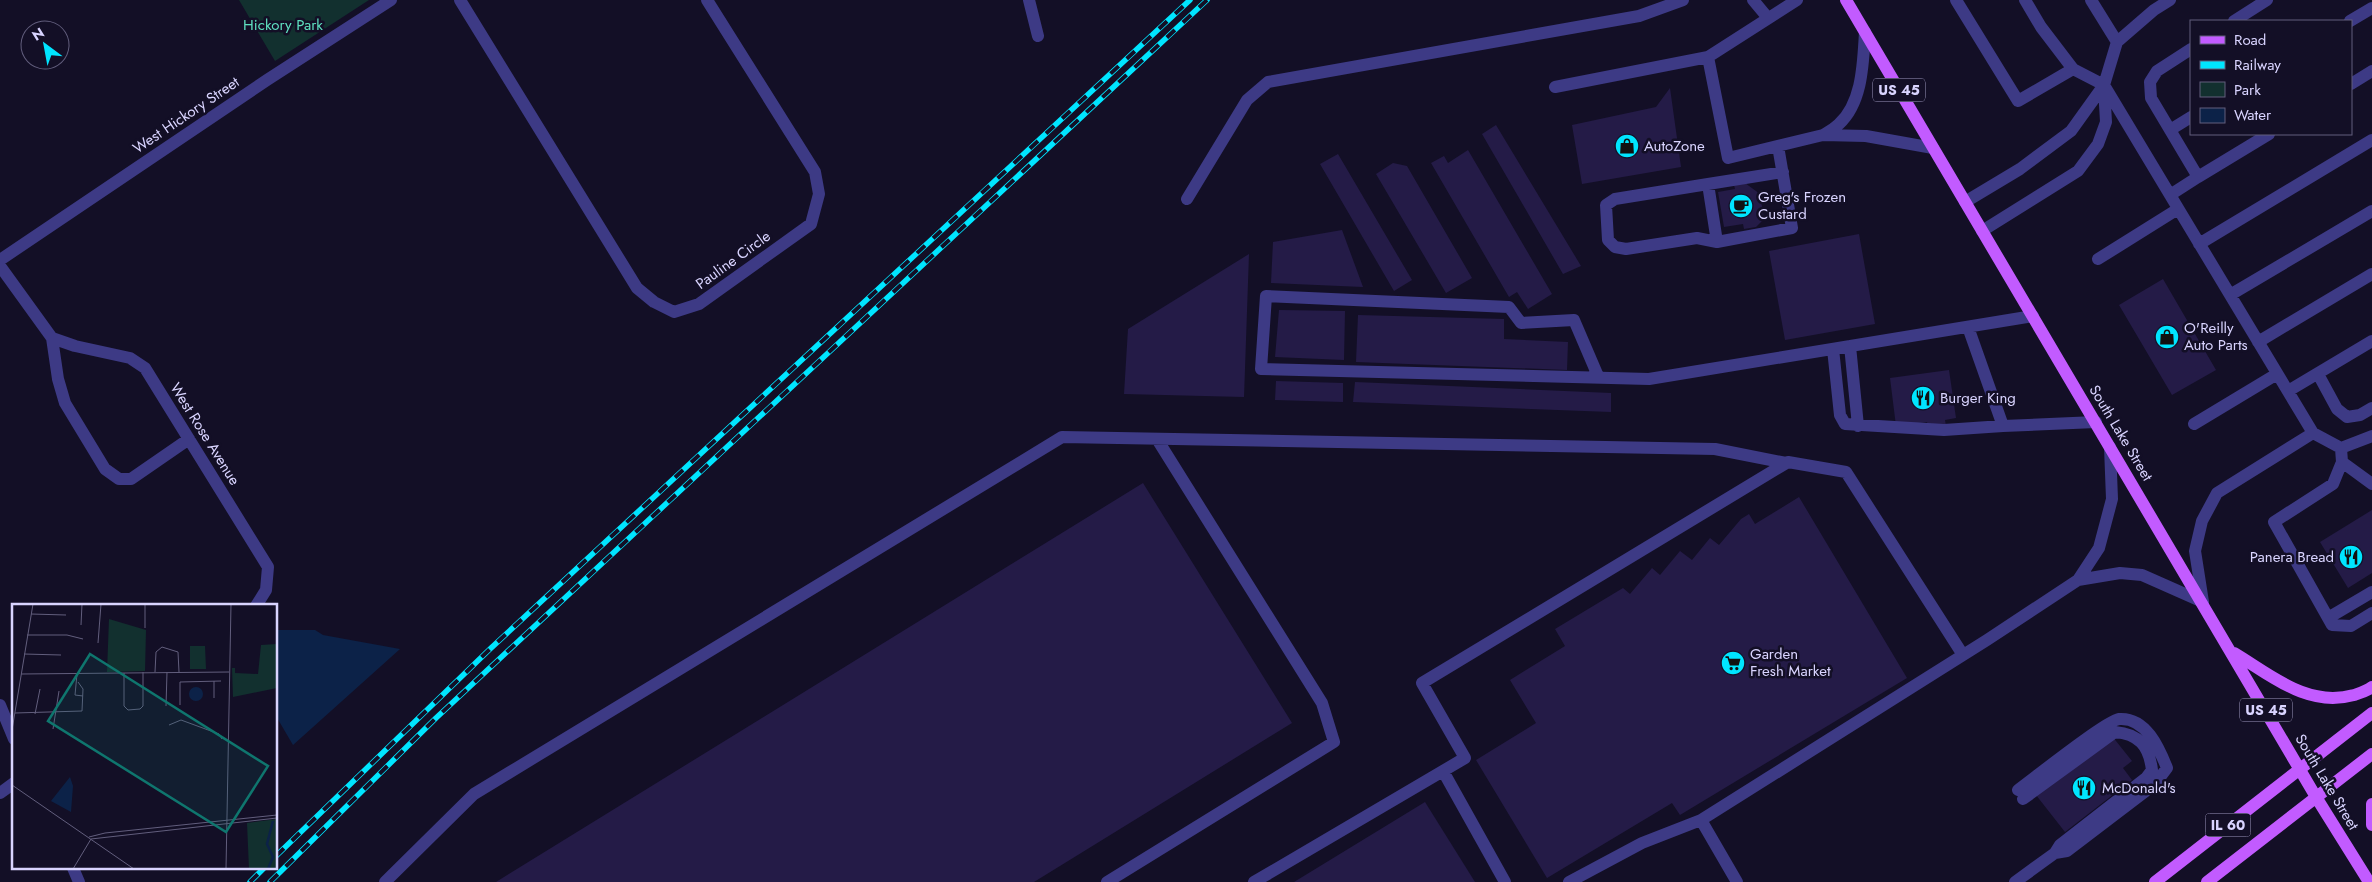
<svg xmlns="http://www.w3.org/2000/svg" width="2372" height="882" viewBox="0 0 2372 882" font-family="Jost,sans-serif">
	<rect width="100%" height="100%" fill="#130f26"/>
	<path fill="#12302f" d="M239,0h130l-94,61z"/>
	<path fill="#0c2248" d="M276,630h39l8,5 77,14 -107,96 -17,-29z"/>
	<path fill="#241b47" d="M1670,88l11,79 -99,17 -10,-59 84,-18z
		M1496,125l85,141 -18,8 -81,-140z
		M1468,150l84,144 -24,15 -11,-17 -8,5 -78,-134 13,-7 4,7z
		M1338,154l74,126 -18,11 -74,-127z
		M1393,163l14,3 65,112 -26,15 -70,-119z
		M1745,183l15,11 4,25 -8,8 -12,2 -1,-5 -19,3 -6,-35 17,-3 -1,-4z
		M1342,230l21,57 -92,-4 2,-41z
		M1859,234l16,90 -90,16 -16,-89z
		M1249,254l-5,143 -120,-3 4,-65z
		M2163,279l53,91 -44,25 -53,-90z
		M1279,310l66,1 -1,49 -69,-3z
		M1358,315l146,4v20l64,3 -1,28 -211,-8z
		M1949,370l7,48 -11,2 1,6 -18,2 -1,-6 -31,4 -6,-48z
		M1276,381l67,2v19l-68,-2z
		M1355,382l256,11v19l-258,-10z
		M1143,483l149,240 -258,159h-538z
		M1799,497l108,181 -227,137 -8,-12 -125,75 -71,-118 60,-37 -26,-43 55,-34 -10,-17 68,-41 7,6 22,-26 8,7 20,-24 12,9 18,-22 9,7 22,-26 8,-5 6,10z
		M2372,510v63l-24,15 -28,-46z
		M2112,736l20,25 -9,7 9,12 -67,52 -29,-37z
		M1425,802l50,80h-181z"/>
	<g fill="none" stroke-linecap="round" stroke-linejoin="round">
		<path stroke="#3d3a85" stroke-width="12" d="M460,0l177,288 17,14 20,10 25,-8 112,-80 8,-30 -4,-22 -108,-172
			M1029,0l9,36
			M1753,0l15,18
			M1797,0l-89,57 20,101 95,-23 43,1 67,12
			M1956,0l62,101 55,-32
			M2025,0l16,27 32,42 31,16 209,348 28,15 31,-12
			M2091,0l26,42
			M2234,21l33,-21
			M2350,21l22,-13
			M2191,49l-34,22 -7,11 1,16 47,79 71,-43
			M2351,84l21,-13
			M1555,87l153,-30
			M2170,130l21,-13
			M1823,135c5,-3 11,-6 16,-11 24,-22 24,-62 26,-92
			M1778,146l14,82 -75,14 -9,-58 75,-12
			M1708,184l-93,15 -9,6 2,35 7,7 11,2 71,-11 20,4
			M2170,195l28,-18
			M1187,199l60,-99 21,-18 371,-66 44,-16
			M1965,202l55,-33 51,-38 33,-46 13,-43 37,-32 16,-10
			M1982,231l96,-60 20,-27 8,-22 -2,-35
			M2199,244l173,-104
			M2098,259l80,-50
			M0,260l267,-180 124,-80
			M0,266l52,72 6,41 7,24 40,66 14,10h12l58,-40
			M2230,295l142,-84
			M1968,327l35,99 93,-4
			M52,338l23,8 55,12 15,10 123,199 -2,23 -10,16
			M2258,342l114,-68
			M1850,346l8,80
			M1833,349l7,66 5,9 99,6 59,-4
			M2318,374l19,35 10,8 13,-2 12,-7
			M1598,376l-24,-56 -53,3 -12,-16 -243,-11 -5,73 388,10 384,-63
			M2288,391l84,-50
			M2194,424l83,-50
			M2341,448l1,14 -9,22 -59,38 58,103 19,1 21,-13
			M2342,462l30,22
			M2078,580l42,-7 22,2 61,27
			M2203,602l-8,-51 7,-30 15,-28 96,-60
			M2328,618l44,-26
			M0,705l14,34
			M1443,771l62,111
			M0,793l14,-10
			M2023,799l92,-67c24,2 34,14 37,38l-6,8 -86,67 -5,8
			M73,868l6,14
			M385,882l89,-88 588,-357 653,12 71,14
			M1107,882l227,-140 -12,-39 -165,-264
			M1254,882l211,-124 -43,-75 366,-221 58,10 117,183
			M1569,882l73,-39 59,-23
			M1737,882l-36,-62 286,-180 91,-60 21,-32 13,-49 -2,-52
			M2015,882l40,-29 12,-2 88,-67 12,-16c-8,-20 -21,-51 -48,-49 -13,2 -86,60 -101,71"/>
		<path stroke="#c25bff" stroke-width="12" d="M1846,0l470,797 53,85
			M2234,653c37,22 73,55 120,42 6,-2 13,-4 18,-8
			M2372,804v21
			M2155,882l217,-169
			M2207,882l165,-128"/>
		<g stroke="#00e5ff" stroke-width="5.5">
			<path id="rail" d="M276,856l214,-207 700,-649
				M250,882l14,-14
				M270,882l166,-164 771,-718"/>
		</g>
		<use href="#rail" stroke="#130f26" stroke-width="4" stroke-dasharray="11" stroke-linecap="butt"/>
	</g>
	<defs>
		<g id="shop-disc" transform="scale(1.25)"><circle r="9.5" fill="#00e5ff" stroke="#130f26"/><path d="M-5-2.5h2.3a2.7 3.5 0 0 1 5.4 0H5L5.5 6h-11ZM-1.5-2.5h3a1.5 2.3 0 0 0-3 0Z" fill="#111"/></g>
		<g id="cafe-disc" transform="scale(1.25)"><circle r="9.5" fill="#00e5ff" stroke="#130f26"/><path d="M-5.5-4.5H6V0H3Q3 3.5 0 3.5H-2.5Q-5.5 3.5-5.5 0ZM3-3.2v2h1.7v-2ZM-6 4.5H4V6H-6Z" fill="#111"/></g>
		<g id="restaurant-disc" transform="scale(1.25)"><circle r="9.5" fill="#00e5ff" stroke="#130f26"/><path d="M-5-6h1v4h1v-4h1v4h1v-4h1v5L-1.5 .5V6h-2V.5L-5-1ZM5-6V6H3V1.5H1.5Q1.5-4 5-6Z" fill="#111"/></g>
		<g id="supermarket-disc" transform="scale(1.25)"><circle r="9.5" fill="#00e5ff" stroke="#130f26"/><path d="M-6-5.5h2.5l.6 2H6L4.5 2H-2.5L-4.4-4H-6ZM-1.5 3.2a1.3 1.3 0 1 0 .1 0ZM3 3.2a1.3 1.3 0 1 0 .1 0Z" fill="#111"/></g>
	</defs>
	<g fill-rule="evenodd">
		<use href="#shop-disc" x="1627" y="146"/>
		<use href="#cafe-disc" x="1741" y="206"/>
		<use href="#shop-disc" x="2167" y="337"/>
		<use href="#restaurant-disc" x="1923" y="398"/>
		<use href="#restaurant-disc" x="2351" y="557"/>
		<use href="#supermarket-disc" x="1733" y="663"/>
		<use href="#restaurant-disc" x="2084" y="788"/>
	</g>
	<g text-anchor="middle" stroke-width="5" stroke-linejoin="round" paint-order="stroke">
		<g fill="#130f26" stroke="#9e99be" stroke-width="1">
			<rect x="1873" y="78.5" width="52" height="23" rx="4"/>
			<rect x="2240" y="698.5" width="52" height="23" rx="4"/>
			<rect x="2205.5" y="813.5" width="45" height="23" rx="4"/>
		</g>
		<g font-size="14" font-weight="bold" fill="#d9d4ff">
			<text x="1899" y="95">US 45</text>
			<text x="2266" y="715">US 45</text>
			<text x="2228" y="830">IL 60</text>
		</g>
		<g font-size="15" fill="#5fe0c0" stroke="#130f26">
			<text x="283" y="30">Hickory Park</text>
		</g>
		<g font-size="15" fill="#d9d4ff" stroke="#130f26">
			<text transform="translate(186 115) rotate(-34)" y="5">West Hickory Street</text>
			<text transform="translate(733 260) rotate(-36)" y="5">Pauline Circle</text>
			<text transform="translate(2121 433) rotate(59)" y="5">South Lake Street</text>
			<text transform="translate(205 434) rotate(58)" y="5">West Rose Avenue</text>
			<text transform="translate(2327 782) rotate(59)" y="5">South Lake Street</text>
		</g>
		<g font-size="15" fill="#d9d4ff" stroke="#130f26" text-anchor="start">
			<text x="1644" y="151">AutoZone</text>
			<text x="1758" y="202">Greg's Frozen<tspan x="1758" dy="17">Custard</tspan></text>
			<text x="2184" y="333">O'Reilly<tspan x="2184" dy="17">Auto Parts</tspan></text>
			<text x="1940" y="403">Burger King</text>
			<text x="2334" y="562" text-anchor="end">Panera Bread</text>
			<text x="1750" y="659">Garden<tspan x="1750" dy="17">Fresh Market</tspan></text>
			<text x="2102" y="793">McDonald's</text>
		</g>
	</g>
	<g transform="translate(12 604)">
		<rect width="265" height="265" fill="#130f26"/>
		<path d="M97,15l37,11 -1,41 -38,1zM265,40v44l-44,9 -1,-29h3v5l23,1 3,-29zM178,42h15l1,23h-16zM265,215v50h-28l-2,-46z" fill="#12302f"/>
		<path d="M177 90a7 7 0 1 1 14 0a7 7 0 1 1-14 0ZM58,173l3,9 -2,26 -20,-11z" fill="#0c2248"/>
		<path fill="none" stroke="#0c2248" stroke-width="2.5" d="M256,265l5,-12 -6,-13 6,-23"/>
		<path fill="none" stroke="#625e7d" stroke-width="1" d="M19,10l35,1M69,21l1,-21M133,24v-24M15,31h40l16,4M86,39l3,-39M12,50l37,1M143,68l1,-20 6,-5 16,5 1,20M112,69v33l4,4 12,-1 3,-3v-34M9,70l208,-2M65,70l-2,21 8,1M202,77v17M168,101v-23l41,-1M154,102l1,-34M3,109l67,-2 1,-22 -5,-7M23,110l5,-25M157,121l12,-5 38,14 3,5M41,125l6,-38M0,126l21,-126M0,181l122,84M77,233l16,-4 172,-18M79,235l186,-21M61,265l18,-30M214,265l5,-265"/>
		<path fill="#0f766e" fill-opacity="0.15" stroke="#0f766e" stroke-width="2.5" d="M78,50l178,112 -42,66 -178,-111z"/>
		<rect width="265" height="265" fill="none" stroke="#d9d4ff" stroke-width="2.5"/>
	</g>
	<rect x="2190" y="20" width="162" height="115" fill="#130f26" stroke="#625e7d"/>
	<rect x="2200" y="36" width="25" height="8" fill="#c25bff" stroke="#625e7d"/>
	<text x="2234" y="45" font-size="15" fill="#d9d4ff">Road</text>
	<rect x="2200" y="61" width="25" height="8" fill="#00e5ff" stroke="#625e7d"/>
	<text x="2234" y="70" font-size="15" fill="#d9d4ff">Railway</text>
	<rect x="2200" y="82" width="25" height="15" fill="#12302f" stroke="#625e7d"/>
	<text x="2234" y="95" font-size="15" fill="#d9d4ff">Park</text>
	<rect x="2200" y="108" width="25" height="15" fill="#0c2248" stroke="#625e7d"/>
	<text x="2234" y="120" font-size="15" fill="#d9d4ff">Water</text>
	<g transform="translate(45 45) rotate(328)"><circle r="24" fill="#130f26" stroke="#625e7d"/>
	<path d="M0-4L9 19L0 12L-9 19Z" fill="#00e5ff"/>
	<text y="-8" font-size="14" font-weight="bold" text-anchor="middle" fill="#d9d4ff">N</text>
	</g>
</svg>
